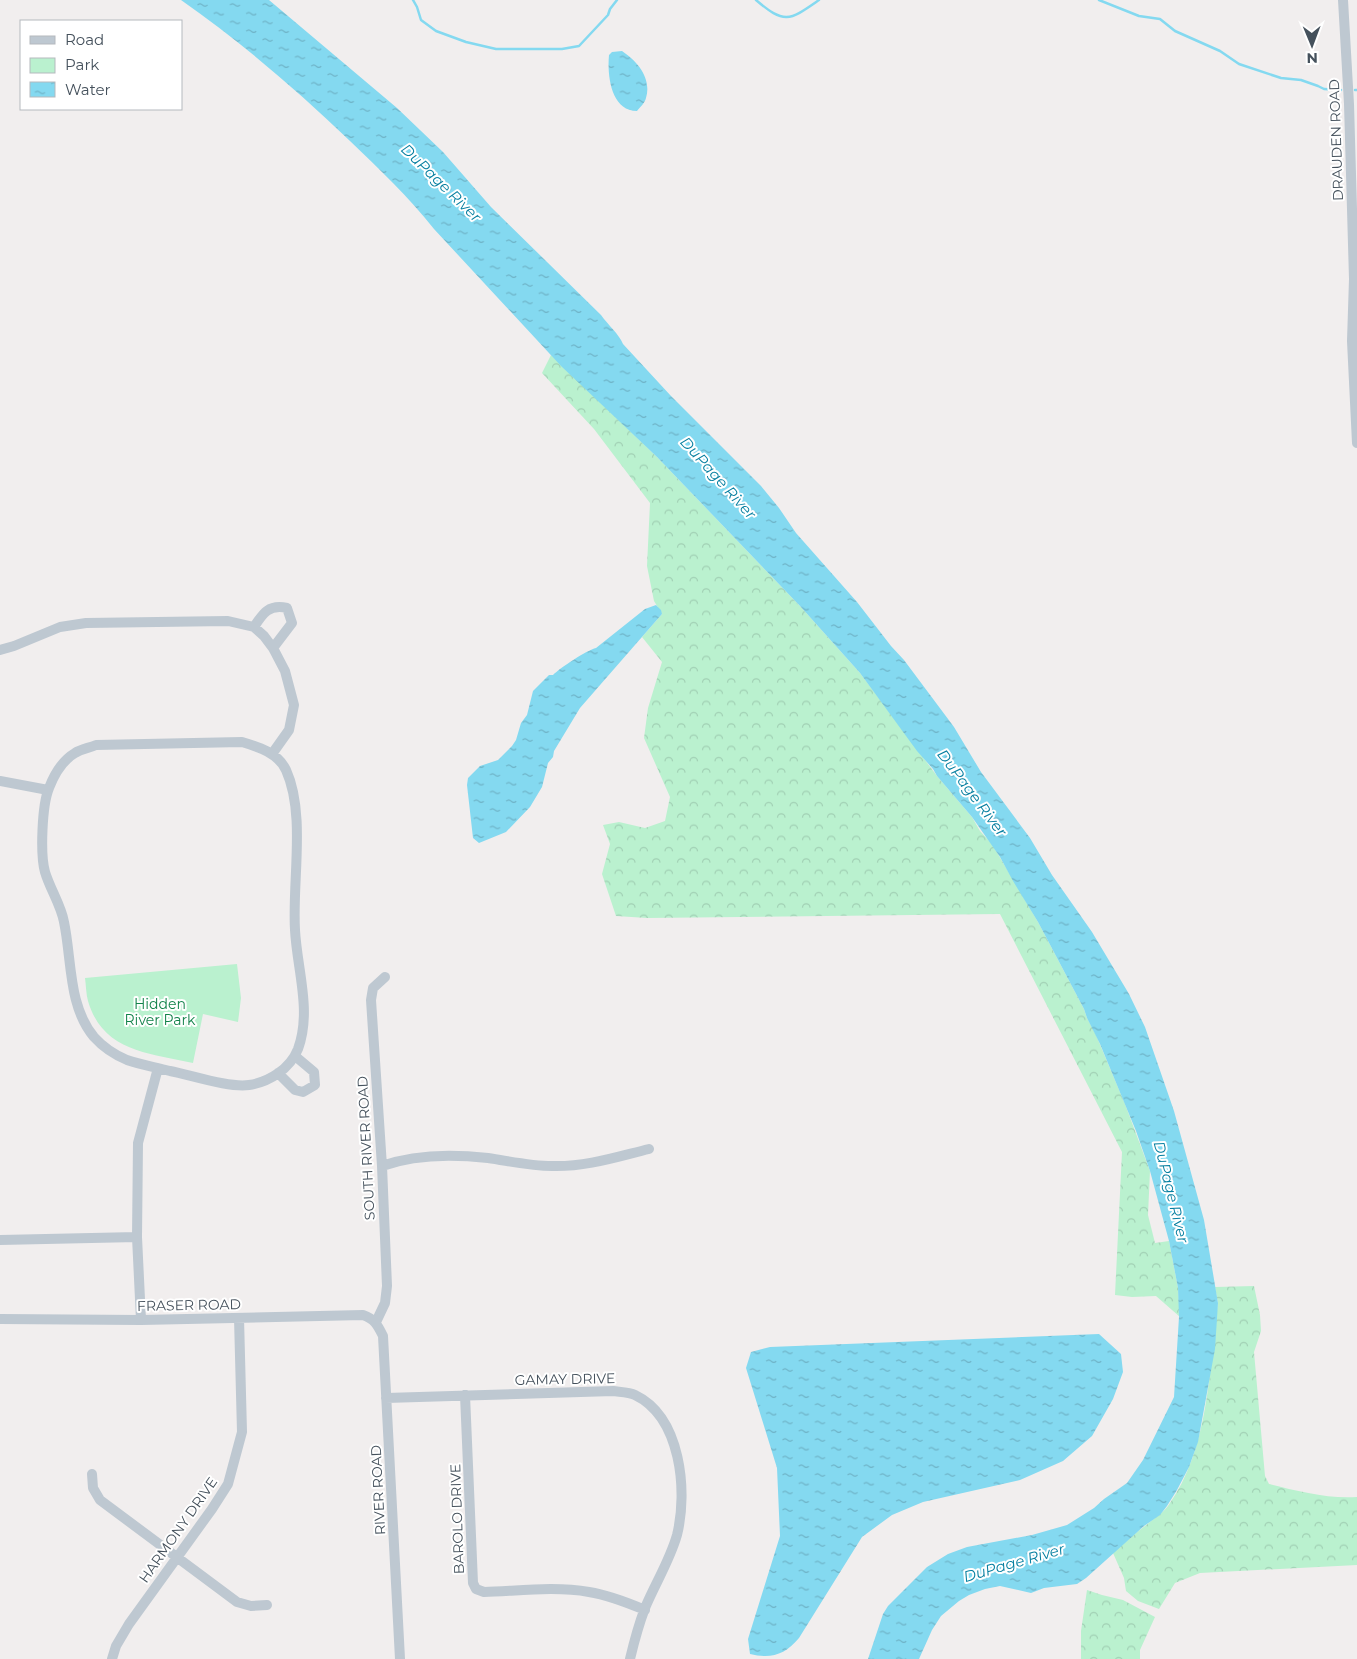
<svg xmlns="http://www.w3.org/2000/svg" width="1357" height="1659" viewBox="0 0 1357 1659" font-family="Montserrat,sans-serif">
	<defs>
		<pattern id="forest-crowns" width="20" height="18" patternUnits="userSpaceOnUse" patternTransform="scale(1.25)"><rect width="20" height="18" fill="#baf1cf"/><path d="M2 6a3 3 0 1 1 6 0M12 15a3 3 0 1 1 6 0" fill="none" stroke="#a1d0b4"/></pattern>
		<pattern id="water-ripples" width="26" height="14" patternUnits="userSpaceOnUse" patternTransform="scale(1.25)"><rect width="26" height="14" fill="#84d9f0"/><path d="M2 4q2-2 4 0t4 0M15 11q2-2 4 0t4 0" fill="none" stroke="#6eb2c6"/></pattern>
	</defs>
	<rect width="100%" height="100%" fill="#f1eeee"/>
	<path fill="#baf1cf" d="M237,964l4,34 -3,24 -35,-8 -10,49c-44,-10 -90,-11 -105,-62 -2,-7 -2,-16 -3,-23z"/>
	<path fill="url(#forest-crowns)" d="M551,355l106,102 143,149 60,67 77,103 35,41 8,14 12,13 46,78 46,87 3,9 9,17 29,69 25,67 -2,44 7,28 14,-2 9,47 2,29 -24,-21 -24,1 -17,-2 7,-143 -122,-238 -353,4 -31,-2 -14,-42 8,-30 -7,-19 16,-3 26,6 20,-7 5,-24 -26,-59 4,-30 14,-46 -20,-25 20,-23 -8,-13 -7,-35 3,-63 -56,-74 -52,-56z
		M1254,1286l6,29 1,16 -7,21 11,124 4,8c28,7 59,15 88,13v68l-157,8 -25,10 -16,26 -21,-8 -12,-10 -2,-13 -11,-25c10,-9 21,-19 32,-27 8,-7 17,-12 23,-20 41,-57 41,-136 50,-203l-3,-16z
		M1087,1590l15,5 21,5 32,17 -15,33v9h-59v-28z"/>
	<path fill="url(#water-ripples)" d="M181,0h88l128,108 46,44 48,55 110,108c7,10 18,19 22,29l48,52 90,90 18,22 17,25 61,69 34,44 13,14 50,67 27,45 49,66 22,37 40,57 37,62 16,33 29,84 30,109 14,83 -3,46 -17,93 -9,25 -12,23 -10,16 -7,9 -16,11 -58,52 -9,6 -33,4 -13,5 -31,-7 -15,3 -16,6 -10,6 -18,15 -9,14 -13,29h-51l15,-45 5,-8 39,-39 21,-13 19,-7 65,-12 35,-10 27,-17 10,-9 23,-16 16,-23 31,-63 5,-80 -1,-29 -9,-47 -19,-70 -14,-40 -36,-87 -13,-26 -3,-9 -46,-87 -25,-41 -13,-24 -28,-40 -35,-41 -4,-7 -16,-18 -57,-78 -60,-67 -143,-149 -96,-91 -127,-137c-25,-32 -55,-60 -84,-88 -53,-51 -109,-99 -169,-141z
		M622,51c15,10 30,27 24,47 -1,5 -6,9 -9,13 -26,0 -30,-36 -28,-56l3,-3z
		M656,605l5,5 1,4 -82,94 -26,43 -1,6 -5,6 -6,24 -12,20 -24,25 -27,11 -6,-5 -6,-53 1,-7 12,-12 18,-6 14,-14 4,-6 5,-17 6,-8 6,-24 16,-16h4c7,-7 34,-25 43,-27l49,-39z
		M1099,1334l22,20 2,18 -10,27 -21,37 -29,25 -43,19 -97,22 -31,13 -30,22 -63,101c-14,17 -28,21 -49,16l-2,-15 32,-103 -3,-68 -31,-100 5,-16 19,-5z"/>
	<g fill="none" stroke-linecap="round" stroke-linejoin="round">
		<path stroke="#84d9f0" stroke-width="2.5" d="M413,0l4,7 4,13 15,11 30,11 30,7h66l17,-3 29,-31 2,-6 7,-9
			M756,0c29,25 34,20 63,0
			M1099,0l40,16 21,3 15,12 45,20 19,13 42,14 20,2 17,6 6,3 17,1
			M1355,90h2"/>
		<path stroke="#bec8d1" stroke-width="10" d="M1343,0l6,104 5,175 -2,62 5,102
			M254,627c9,-14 15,-23 33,-19l5,15 -19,25
			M0,650l14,-4 46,-19 26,-4 142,-2 26,6 10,9 9,12 12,23 9,34 -5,25 -17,24
			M242,742c17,5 36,11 44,28 20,44 6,111 9,160 2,39 17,81 3,119 -8,20 -29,33 -49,36 -20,3 -58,-10 -79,-14 -14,-4 -29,-6 -43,-11 -12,-5 -24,-13 -33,-23 -26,-31 -22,-77 -30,-115 -3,-17 -14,-33 -19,-50 -5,-18 -3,-67 4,-84 5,-13 14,-28 26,-35 6,-4 14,-5 21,-8z
			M0,781l48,9
			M278,1073l17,17 8,2 12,-7 -1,-13 -19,-16
			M382,1166c33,-12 71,-12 106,-8 21,3 42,8 64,8 34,1 64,-9 97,-17
			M0,1240l137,-3
			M0,1319l141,1 222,-5c12,4 15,11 20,21l17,323
			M141,1320l-4,-83 1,-94 20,-75
			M376,1322l9,-19 2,-17 -5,-120 -11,-166 2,-12 12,-11
			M465,1395l8,188 3,6 8,3c34,-1 71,-6 105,0 19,3 37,10 56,18
			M386,1398l227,-7c6,1 16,1 22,4 46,22 53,96 42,140 -7,25 -22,49 -32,73 -6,16 -11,34 -15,51
			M92,1474l1,14 7,12 137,102 14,4 16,-1
			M112,1659l4,-13 13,-22 83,-115 16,-25 14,-52 -3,-114"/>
	</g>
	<g text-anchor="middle" stroke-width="4" stroke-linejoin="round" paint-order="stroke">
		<g font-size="14" fill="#45515c" stroke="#fff">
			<text transform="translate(1336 140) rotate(-92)" y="5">DRAUDEN ROAD</text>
			<text transform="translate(366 1148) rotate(-93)" y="5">SOUTH RIVER ROAD</text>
			<text transform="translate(189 1305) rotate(-1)" y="5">FRASER ROAD</text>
			<text transform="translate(565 1379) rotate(-1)" y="5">GAMAY DRIVE</text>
			<text transform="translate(378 1490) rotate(-93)" y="5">RIVER ROAD</text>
			<text transform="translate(457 1519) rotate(-92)" y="5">BAROLO DRIVE</text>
			<text transform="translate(178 1530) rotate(-55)" y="5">HARMONY DRIVE</text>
		</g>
		<g font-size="14" fill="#12824a" stroke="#fff">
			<text x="160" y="1009">Hidden<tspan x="160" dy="16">River Park</tspan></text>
		</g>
		<g font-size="15" font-style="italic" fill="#067fa0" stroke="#fff">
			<text transform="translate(441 183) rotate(44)" y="5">DuPage River</text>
			<text transform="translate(718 478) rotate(48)" y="5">DuPage River</text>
			<text transform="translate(972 793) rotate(53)" y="5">DuPage River</text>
			<text transform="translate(1171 1192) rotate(76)" y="5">DuPage River</text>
			<text transform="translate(1014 1563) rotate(-16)" y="5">DuPage River</text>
		</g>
	</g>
	<rect x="20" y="20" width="162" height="90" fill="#ffffff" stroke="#b5b9be"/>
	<rect x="30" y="36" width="25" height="8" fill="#bec8d1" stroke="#b5b9be"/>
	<text x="65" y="45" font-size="15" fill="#45515c">Road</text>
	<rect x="30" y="58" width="25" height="15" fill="#baf1cf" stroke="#b5b9be"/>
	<text x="65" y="70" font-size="15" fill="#45515c">Park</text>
	<rect x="30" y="82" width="25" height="15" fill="url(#water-ripples)" stroke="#b5b9be"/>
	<text x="65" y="95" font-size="15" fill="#45515c">Water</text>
	<g transform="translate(1312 45) rotate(179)" stroke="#ffffff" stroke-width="4" paint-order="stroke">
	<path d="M0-4L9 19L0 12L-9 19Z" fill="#45515c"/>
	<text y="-8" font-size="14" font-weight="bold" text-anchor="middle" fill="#45515c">N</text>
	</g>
</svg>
